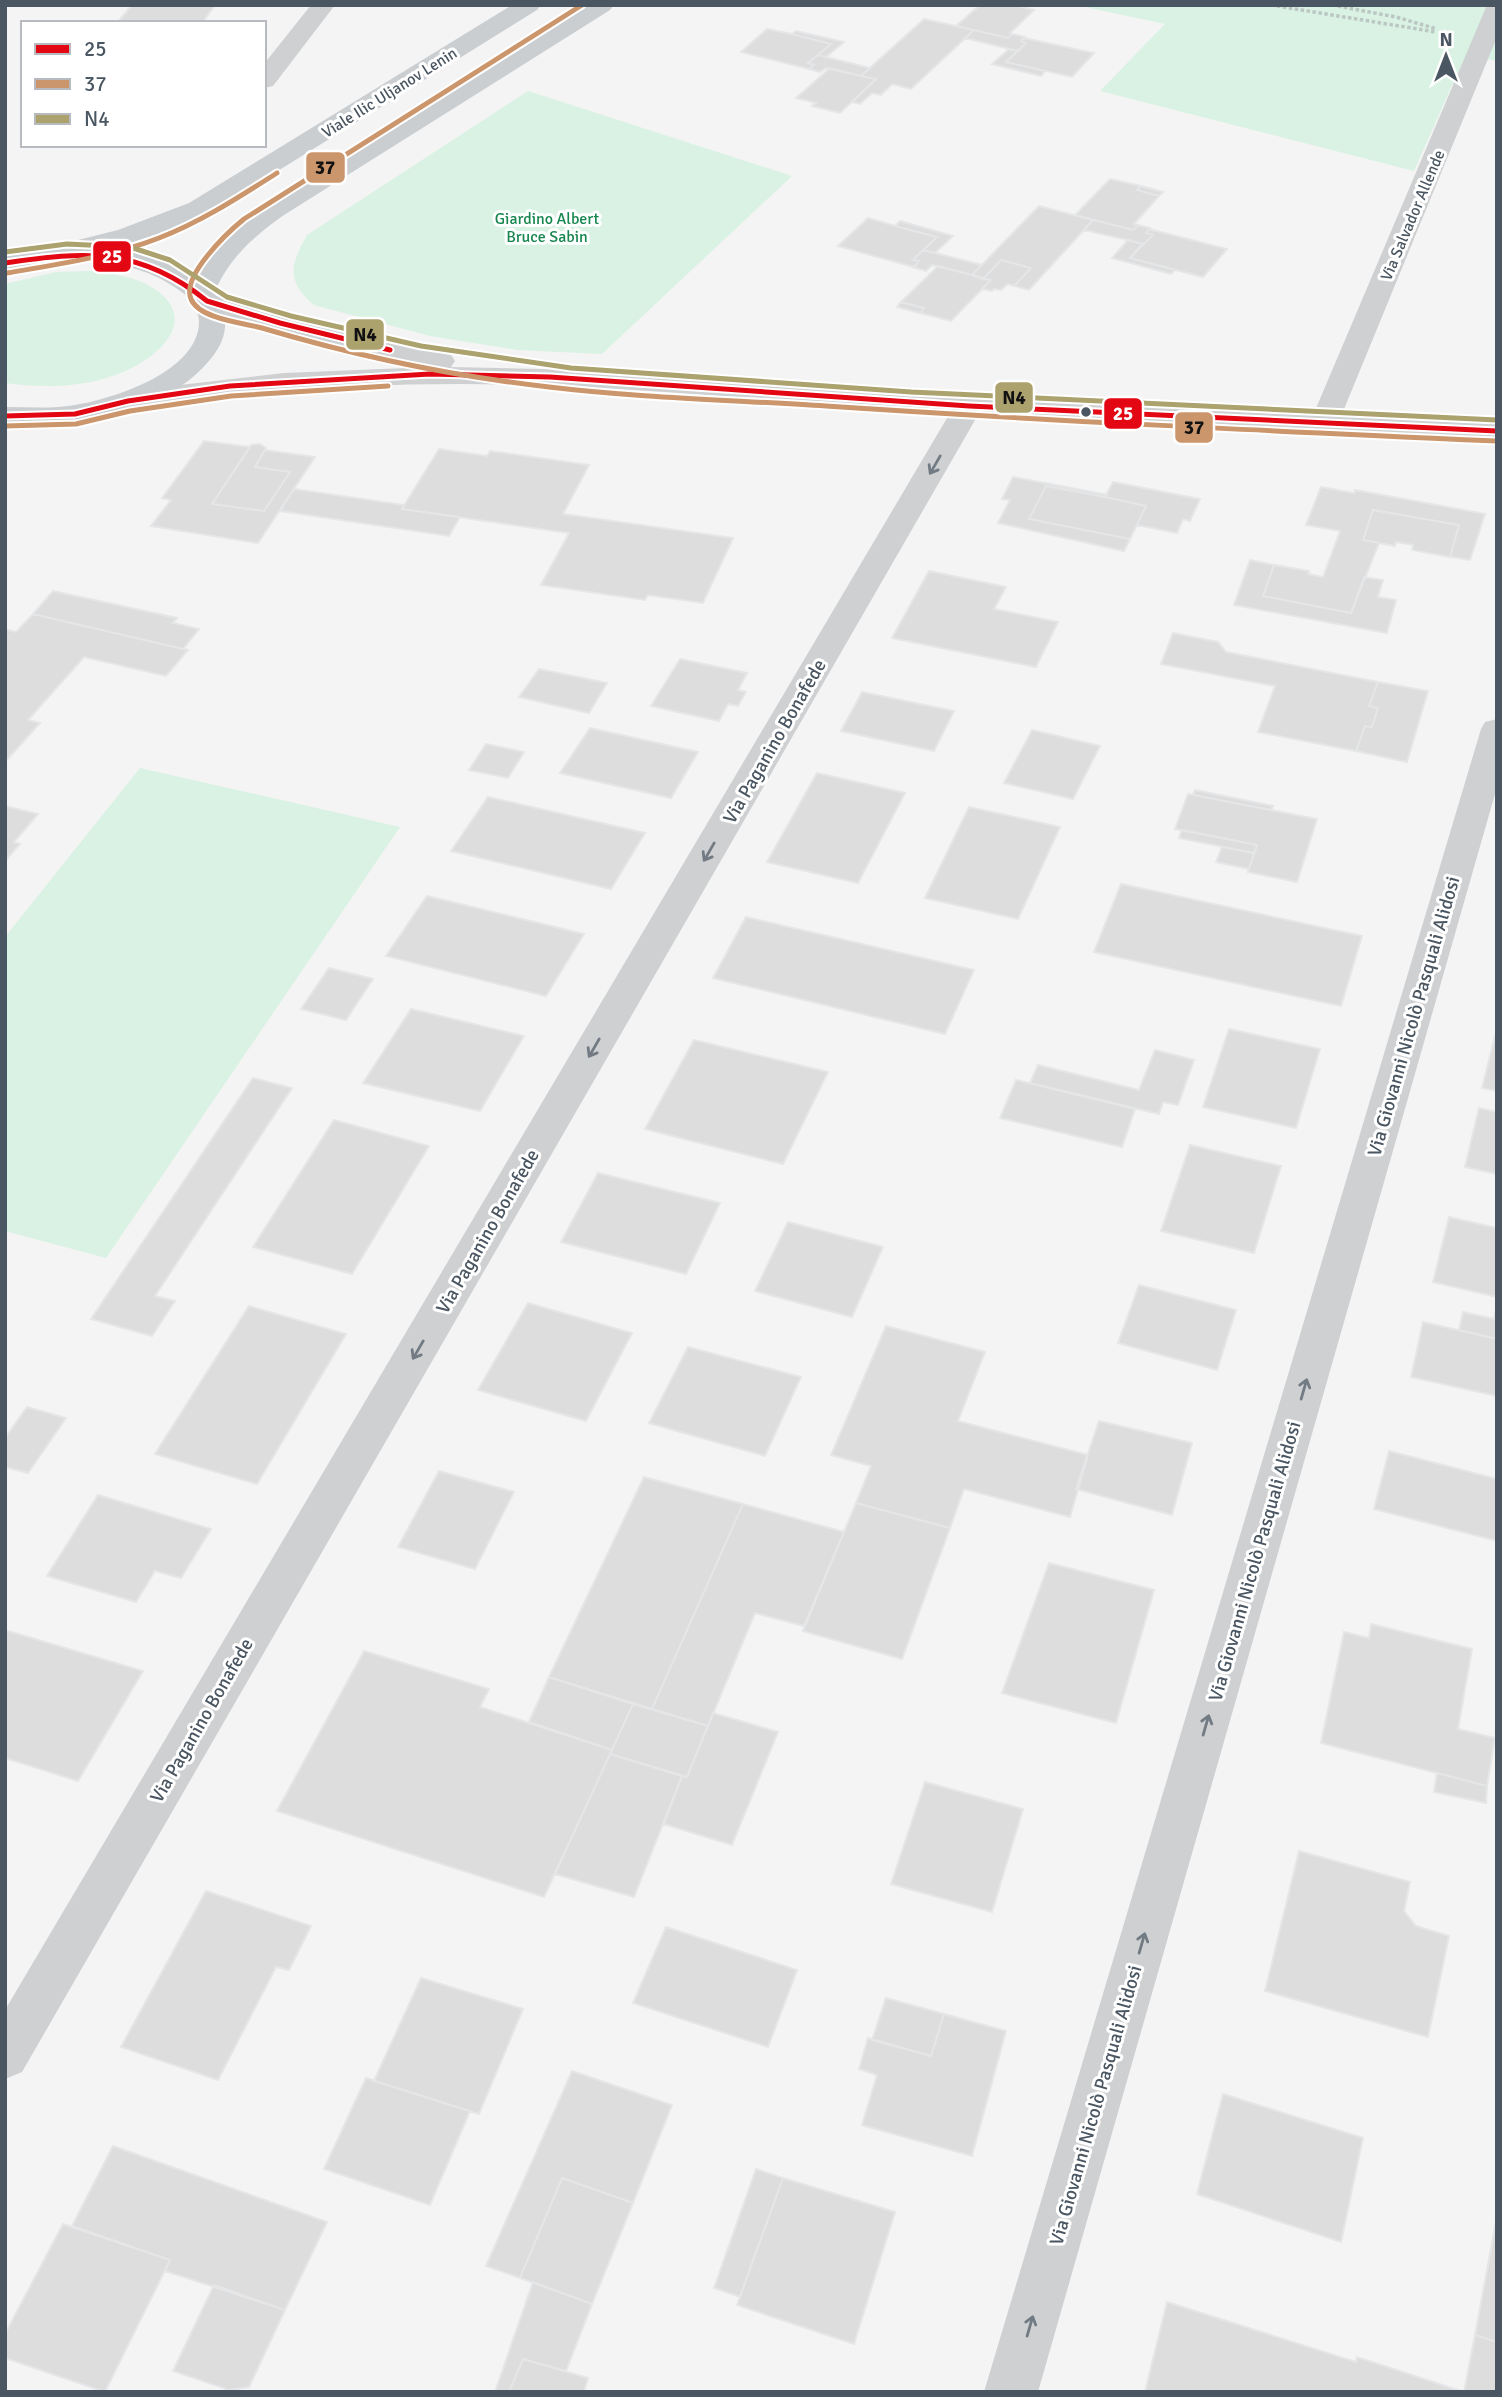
<svg xmlns="http://www.w3.org/2000/svg" width="1502" height="2397" viewBox="0 0 1502 2397" font-family="Signika,sans-serif">
	<rect width="100%" height="100%" fill="#f4f4f4"/>
	<path fill="#d9f2e3" d="M1076,5h421v56l-21,-4 -11,30 -13,-2 -38,86 -314,-80 65,-67z
		M528,91l264,85 -190,178 -85,-4 -87,-14 -116,-31c-28,-24 -24,-40 -7,-70z
		M91,271c21,3 44,5 62,17 51,33 1,73 -35,86 -37,14 -75,14 -113,9v-99l51,-12z
		M140,768l260,59 -294,431 -101,-27v-294z"/>
	<path fill="#ddddde" stroke="#e5e6e7" stroke-width="2" d="M132,5h83l-13,18h-85z
		M980,5h35l19,5 -24,23 3,1 -5,4 -52,-12z
		M924,19l50,11 -63,59 -19,-5 -11,11 -9,-2 -12,11 -8,-2 24,-23 -15,-3z
		M767,29l25,5 39,10 -23,19 6,2 -5,4 -68,-17z
		M974,30l34,8 5,-4 12,3 -4,4 5,2 -8,8 -53,-13z
		M796,31l48,11 -18,15 -8,-2 13,-11 -39,-10z
		M1024,38l70,15 -22,24 -66,-15 20,-19 -5,-2z
		M1009,49l9,2 -12,11 39,9 -4,5 -49,-12z
		M818,55l52,13 -9,8 -35,-8 -6,4 -11,-3 5,-4 -6,-2z
		M830,68l31,8 15,3 -36,34 -28,-7 4,-3 -20,-5z
		M1110,179l31,7 -4,4 22,6 -25,28 4,1 -5,5 -58,-15z
		M1141,186l22,6 -4,4 -22,-6z
		M1039,206l54,14 -64,70 -15,-4 17,-18 -30,-8 -18,19 -11,-4z
		M868,218l27,8 42,11 -24,23 6,1 -5,6 -76,-21z
		M1093,220l40,10 5,-5 12,3 -4,5 7,2 -9,9 -60,-14z
		M900,221l53,15 -18,17 -12,-3 14,-13 -42,-11z
		M1149,229l78,20 -24,28 -73,-19 23,-23 -7,-2z
		M1128,240l14,4 -12,14 45,12 -4,4 -59,-16z
		M923,250l12,3 47,12 -10,10 -40,-10 -6,6 -13,-4 6,-6 -6,-1z
		M1001,260l30,8 -17,18 -6,-2 -7,6 -7,-1 -2,2 -10,-2 9,-9 -8,-1z
		M938,266l53,14 -40,41 -31,-8 4,-5 -23,-6z
		M901,302l23,6 -4,5 -23,-6z
		M204,441l46,6 -38,57 52,7 26,-39 -35,-5 10,-17 50,7 -57,86 -107,-17 20,-26 -9,-2z
		M260,444l6,4 -11,19 35,5 -26,39 -52,-7 39,-59z
		M439,449l48,7 3,-5 99,14 -26,49 170,24 -30,65 -55,-8 -3,5 -104,-15 28,-52 -167,-24z
		M1013,477l94,18 -2,2 -59,-11 -17,33 101,20 -6,12 -126,-28 12,-23 -8,-1z
		M1113,482l87,17 -10,22 -7,-2 -6,14 -40,-8 9,-19 -41,-9z
		M1046,486l59,11 41,9 -16,33 -101,-20z
		M1321,487l33,6 1,-3 130,24 -15,46 -20,-3 9,-32 -86,-15 -10,30 16,3 -28,70 -88,-17 11,-31 35,6 -1,3 15,3 17,-46 -34,-6z
		M294,489l110,16 -2,4 58,8 -11,19 -169,-25z
		M1373,510l86,15 -9,32 -38,-7 1,-5 -17,-3 -1,4 -32,-6z
		M1250,560l24,5 -11,31 88,17 13,-36 19,3 -5,17 18,3 -9,33 -153,-28z
		M929,571l77,16 -12,22 64,13 -22,45 -144,-29z
		M53,591l124,27 -4,5 26,6 -16,20 -150,-35z
		M33,614l150,35 5,1 -22,26 -82,-19 -56,63 12,3 -35,39v-133l11,3z
		M1173,633l45,9 8,10 152,30 -9,24 9,2 -6,19 -7,-1 -9,25 -98,-19 17,-46 -114,-22z
		M680,659l67,14 -9,17 8,2 -8,14 -10,-2 -9,17 -68,-15z
		M539,669l68,14 -18,30 -70,-16z
		M1378,682l50,9 -21,71 -51,-11 9,-25 7,1 6,-19 -9,-2z
		M862,692l92,19 -20,40 -93,-20z
		M590,728l108,24 -27,46 -111,-25z
		M1032,730l68,16 -27,53 -69,-16z
		M486,744l38,8 -16,26 -39,-8z
		M817,773l88,20 -47,90 -91,-21z
		M1195,790l78,16 -2,4 -78,-15z
		M1188,794l129,25 -20,63 -49,-10 9,-27 -82,-16z
		M488,797l157,36 -34,56 -160,-38z
		M5,806l33,8 -24,28 6,2 -15,17z
		M969,807l91,20 -42,92 -93,-21z
		M1182,830l75,15 -3,8 -75,-15z
		M1222,847l32,6 -5,16 -33,-7z
		M1121,884l241,52 -21,70 -247,-54z
		M427,896l157,38 -38,62 -160,-40z
		M746,917l228,53 -29,64 -232,-56z
		M329,968l44,11 -27,41 -45,-11z
		M411,1009l113,27 -44,75 -117,-28z
		M1497,1028v63l-15,-3z
		M1229,1029l91,20 -24,79 -93,-21z
		M694,1040l134,32 -45,92 -138,-35z
		M1155,1050l39,10 -16,45 -15,-3 -4,12 -129,-31 8,-18 101,25z
		M253,1078l39,10 -137,208 20,5 -23,35 -61,-17z
		M1016,1080l119,29 -13,38 -122,-29z
		M1479,1108l18,4v62l-32,-7z
		M334,1120l95,26 -77,128 -99,-27z
		M1190,1145l91,21 -27,87 -93,-22z
		M598,1173l122,30 -34,71 -125,-32z
		M1449,1217l48,11v69l-64,-15z
		M788,1222l95,25 -31,70 -97,-26z
		M1139,1285l97,25 -19,60 -99,-27z
		M528,1303l104,30 -46,88 -108,-31z
		M1497,1305v34l-38,-9 4,-18 31,7z
		M249,1306l97,28 -89,150 -102,-30z
		M1423,1322l74,17v57l-86,-19z
		M886,1326l99,26 -27,69 130,34 -18,62 -106,-28 -14,39 -94,-25 15,-37 -40,-11z
		M688,1347l113,30 -36,79 -116,-33z
		M27,1407l39,11 -38,55 -23,-6v-29z
		M1099,1421l93,22 -20,72 -96,-26z
		M1389,1451l108,28v62l-123,-32z
		M439,1471l75,21 -39,77 -77,-22z
		M644,1477l99,27 -91,205 -103,-32z
		M98,1495l113,34 -30,49 -26,-7 -19,31 -89,-26z
		M856,1503l94,25 -48,131 -99,-28z
		M743,1504l101,28 -40,94 -49,-13 -47,113 -56,-17z
		M1049,1563l105,27 -38,133 -114,-30z
		M1371,1624l101,25 -14,80 37,9 -8,48 -166,-43 23,-111 25,6z
		M5,1630l138,41 -65,110 -73,-23z
		M364,1651l125,38 -9,18 132,43 -68,147 -267,-86z
		M549,1677l84,27 -21,46 -83,-28z
		M633,1704l75,22 -21,51 -77,-23z
		M713,1713l65,19 -46,113 -68,-21 18,-48 5,1z
		M610,1754l72,22 -48,121 -79,-23z
		M1437,1773l50,13 -1,17 -52,-11z
		M925,1782l98,27 -31,103 -101,-28z
		M1299,1851l111,31 -6,29 12,15 33,10 -21,101 -163,-46z
		M206,1891l105,35 -22,44 -13,-3 -58,113 -97,-33z
		M666,1927l131,43 -29,77 -135,-44z
		M421,1978l102,31 -44,105 -105,-33z
		M886,1998l58,16 -13,42 -59,-16z
		M944,2014l62,17 -34,125 -110,-31 15,-50 -18,-6 9,-31 63,18z
		M572,2071l100,34 -39,98 -71,-25 -42,100 -34,-12z
		M366,2078l104,33 -40,94 -106,-36z
		M1223,2094l140,44 -22,104 -144,-48z
		M113,2146l214,76 -42,88 -120,-39 5,-11 -98,-34z
		M756,2169l27,9 -43,119 -26,-9z
		M562,2178l71,25 -41,101 -72,-26z
		M783,2178l112,34 -41,132 -117,-39z
		M1497,2216v126l-22,-7z
		M63,2224l107,36 -65,132 -100,-34v-24z
		M533,2282l59,22 -26,67 -43,-12 -14,33h-14z
		M214,2285l71,25 -36,77 -20,3 -56,-19z
		M1167,2302l189,60 1,-5 107,35h-319z
		M1475,2335l22,7v50h-33z
		M523,2359l65,19 -4,14h-75z"/>
	<g fill="none" stroke-linecap="round" stroke-linejoin="round">
		<path stroke="#bcc7c4" stroke-width="3.5" stroke-dasharray="3.5 2.5" stroke-linecap="butt" d="M1271,5l165,27
			M1332,5l64,12 41,12"/>
		<path fill="#ced0d2" fill-rule="evenodd" d="M311,5h24l-62,81 -9,2v-24z
			M1487,5h10v32l-155,377 155,8v18l-519,-25 -956,1657 -17,7v-69l945,-1597c-133,-7 -267,-23 -400,-27 -142,-6 -282,2 -422,24l-10,-3 -4,-6 4,-6 62,-10 104,-12 147,-6 -161,-38 -73,-22 -4,-6 4,-6 10,-2 81,24 163,38 4,6 -4,6 134,3 264,20 465,23z
			M1497,719v68l-459,1605h-54l497,-1663 4,-7z"/>
		<path fill="#caced1" fill-rule="evenodd" d="M512,5h29l-4,5 -330,205 -35,15 -59,18 48,10 33,18 27,-38 45,-35 319,-198h29l-4,5 -326,205c-31,22 -54,42 -70,78 15,21 15,42 -1,63 -47,61 -137,69 -208,69v-18c23,0 47,2 70,-2 39,-6 125,-34 124,-84 -1,-16 -11,-25 -23,-33 -51,-35 -114,-28 -171,-17v-16l41,-7 72,-18 71,-27z"/>
		<g stroke="#fff" stroke-width="9">
			<path id="bus-1" d="M5,263c81,-12 135,-16 202,38
				M207,301l73,22 110,27
				M5,416l70,-2 53,-13 102,-15 200,-12 120,3 419,29 528,25"/>
		</g>
		<g stroke="#fff" stroke-width="9">
			<path id="bus-2" d="M582,5l-338,214c-16,13 -63,57 -53,80 8,20 53,24 71,29 94,28 189,48 287,59 92,11 185,13 277,19 224,15 447,25 671,35
				M7,273c51,-9 103,-16 152,-35 42,-16 80,-41 118,-65
				M5,426l71,-2 54,-13 101,-15 157,-10"/>
		</g>
		<g stroke="#fff" stroke-width="9">
			<path id="bus-3" d="M5,252l62,-8 63,3 40,13 57,37 64,19 130,30 150,22 340,24 586,28"/>
		</g>
		<use href="#bus-1" stroke="#e30613" stroke-width="5"/>
		<use href="#bus-2" stroke="#cc966c" stroke-width="5"/>
		<use href="#bus-3" stroke="#aba26e" stroke-width="5"/>
	</g>
	<defs><path id="oneway-shaft" d="M-6 0H5M1.5-3L5.5 0L1.5 3" fill="none" stroke-width="1.6" stroke-linecap="round" stroke-linejoin="round" transform="scale(1.75)"/></defs>
	<g stroke="#727b83">
		<use href="#oneway-shaft" transform="translate(935 465) rotate(120)"/>
		<use href="#oneway-shaft" transform="translate(709 852) rotate(120)"/>
		<use href="#oneway-shaft" transform="translate(594 1048) rotate(120)"/>
		<use href="#oneway-shaft" transform="translate(418 1350) rotate(120)"/>
		<use href="#oneway-shaft" transform="translate(1304 1389) rotate(-74)"/>
		<use href="#oneway-shaft" transform="translate(1206 1725) rotate(-74)"/>
		<use href="#oneway-shaft" transform="translate(1142 1943) rotate(-74)"/>
		<use href="#oneway-shaft" transform="translate(1030 2326) rotate(-74)"/>
	</g>
	<circle fill="#4a5661" stroke="#fff" stroke-width="2.5" cx="1086" cy="412" r="6"/>
	<g text-anchor="middle" stroke-width="6" stroke-linejoin="round" paint-order="stroke">
		<g font-size="16" fill="#4a5661" stroke="#fff">
			<text transform="translate(389 92) rotate(-32)" y="6">Viale Ilic Uljanov Lenin</text>
			<text transform="translate(1412 215) rotate(-67)" y="6">Via Salvador Allende</text>
		</g>
		<g font-size="16" fill="#17864f" stroke="#fff">
			<text x="547" y="224">Giardino Albert<tspan x="547" dy="18">Bruce Sabin</tspan></text>
		</g>
		<g font-size="19" fill="#4a5661" stroke="#fff">
			<text transform="translate(774 741) rotate(-60)" y="7">Via Paganino Bonafede</text>
			<text transform="translate(1413 1016) rotate(-74)" y="7">Via Giovanni Nicolò Pasquali Alidosi</text>
			<text transform="translate(487 1231) rotate(-60)" y="7">Via Paganino Bonafede</text>
			<text transform="translate(1254 1561) rotate(-74)" y="7">Via Giovanni Nicolò Pasquali Alidosi</text>
			<text transform="translate(201 1720) rotate(-60)" y="7">Via Paganino Bonafede</text>
			<text transform="translate(1095 2105) rotate(-74)" y="7">Via Giovanni Nicolò Pasquali Alidosi</text>
		</g>
	</g>
	<g stroke="#fff" stroke-width="2.5">
		<rect x="305" y="151" width="41" height="33" rx="7" fill="#cc966c"/>
		<rect x="92" y="240" width="40" height="33" rx="7" fill="#e30613"/>
		<rect x="345" y="318" width="40" height="33" rx="7" fill="#aba26e"/>
		<rect x="994" y="381" width="40" height="33" rx="7" fill="#aba26e"/>
		<rect x="1103" y="397" width="40" height="33" rx="7" fill="#e30613"/>
		<rect x="1174" y="411" width="40" height="33" rx="7" fill="#cc966c"/>
	</g>
	<g font-size="19" text-anchor="middle" font-weight="bold" fill="#fff">
		<text x="112" y="263">25</text>
		<text x="1123" y="420">25</text>
	</g>
	<g font-size="19" text-anchor="middle" font-weight="bold" fill="#111">
		<text x="325" y="174">37</text>
		<text x="365" y="341">N4</text>
		<text x="1014" y="404">N4</text>
		<text x="1194" y="434">37</text>
	</g>
	<rect width="1502" height="2397" fill="none" stroke="#4a5661" stroke-width="14"/>
	<rect x="21" y="21" width="245" height="126" fill="#ffffff" stroke="#b7bbc0" stroke-width="2"/>
	<rect x="35" y="44" width="35" height="10" fill="#e30613" stroke="#b7bbc0" stroke-width="2"/>
	<text x="84" y="56" font-size="21" fill="#4a5661">25</text>
	<rect x="35" y="79" width="35" height="10" fill="#cc966c" stroke="#b7bbc0" stroke-width="2"/>
	<text x="84" y="91" font-size="21" fill="#4a5661">37</text>
	<rect x="35" y="114" width="35" height="10" fill="#aba26e" stroke="#b7bbc0" stroke-width="2"/>
	<text x="84" y="126" font-size="21" fill="#4a5661">N4</text>
	<g transform="translate(1446 56)" stroke="#ffffff" stroke-width="5" paint-order="stroke">
	<path d="M0-5L12 26L0 18L-12 26Z" fill="#4a5661"/>
	<text y="-10" font-size="19" font-weight="bold" text-anchor="middle" fill="#4a5661">N</text>
	</g>
</svg>
